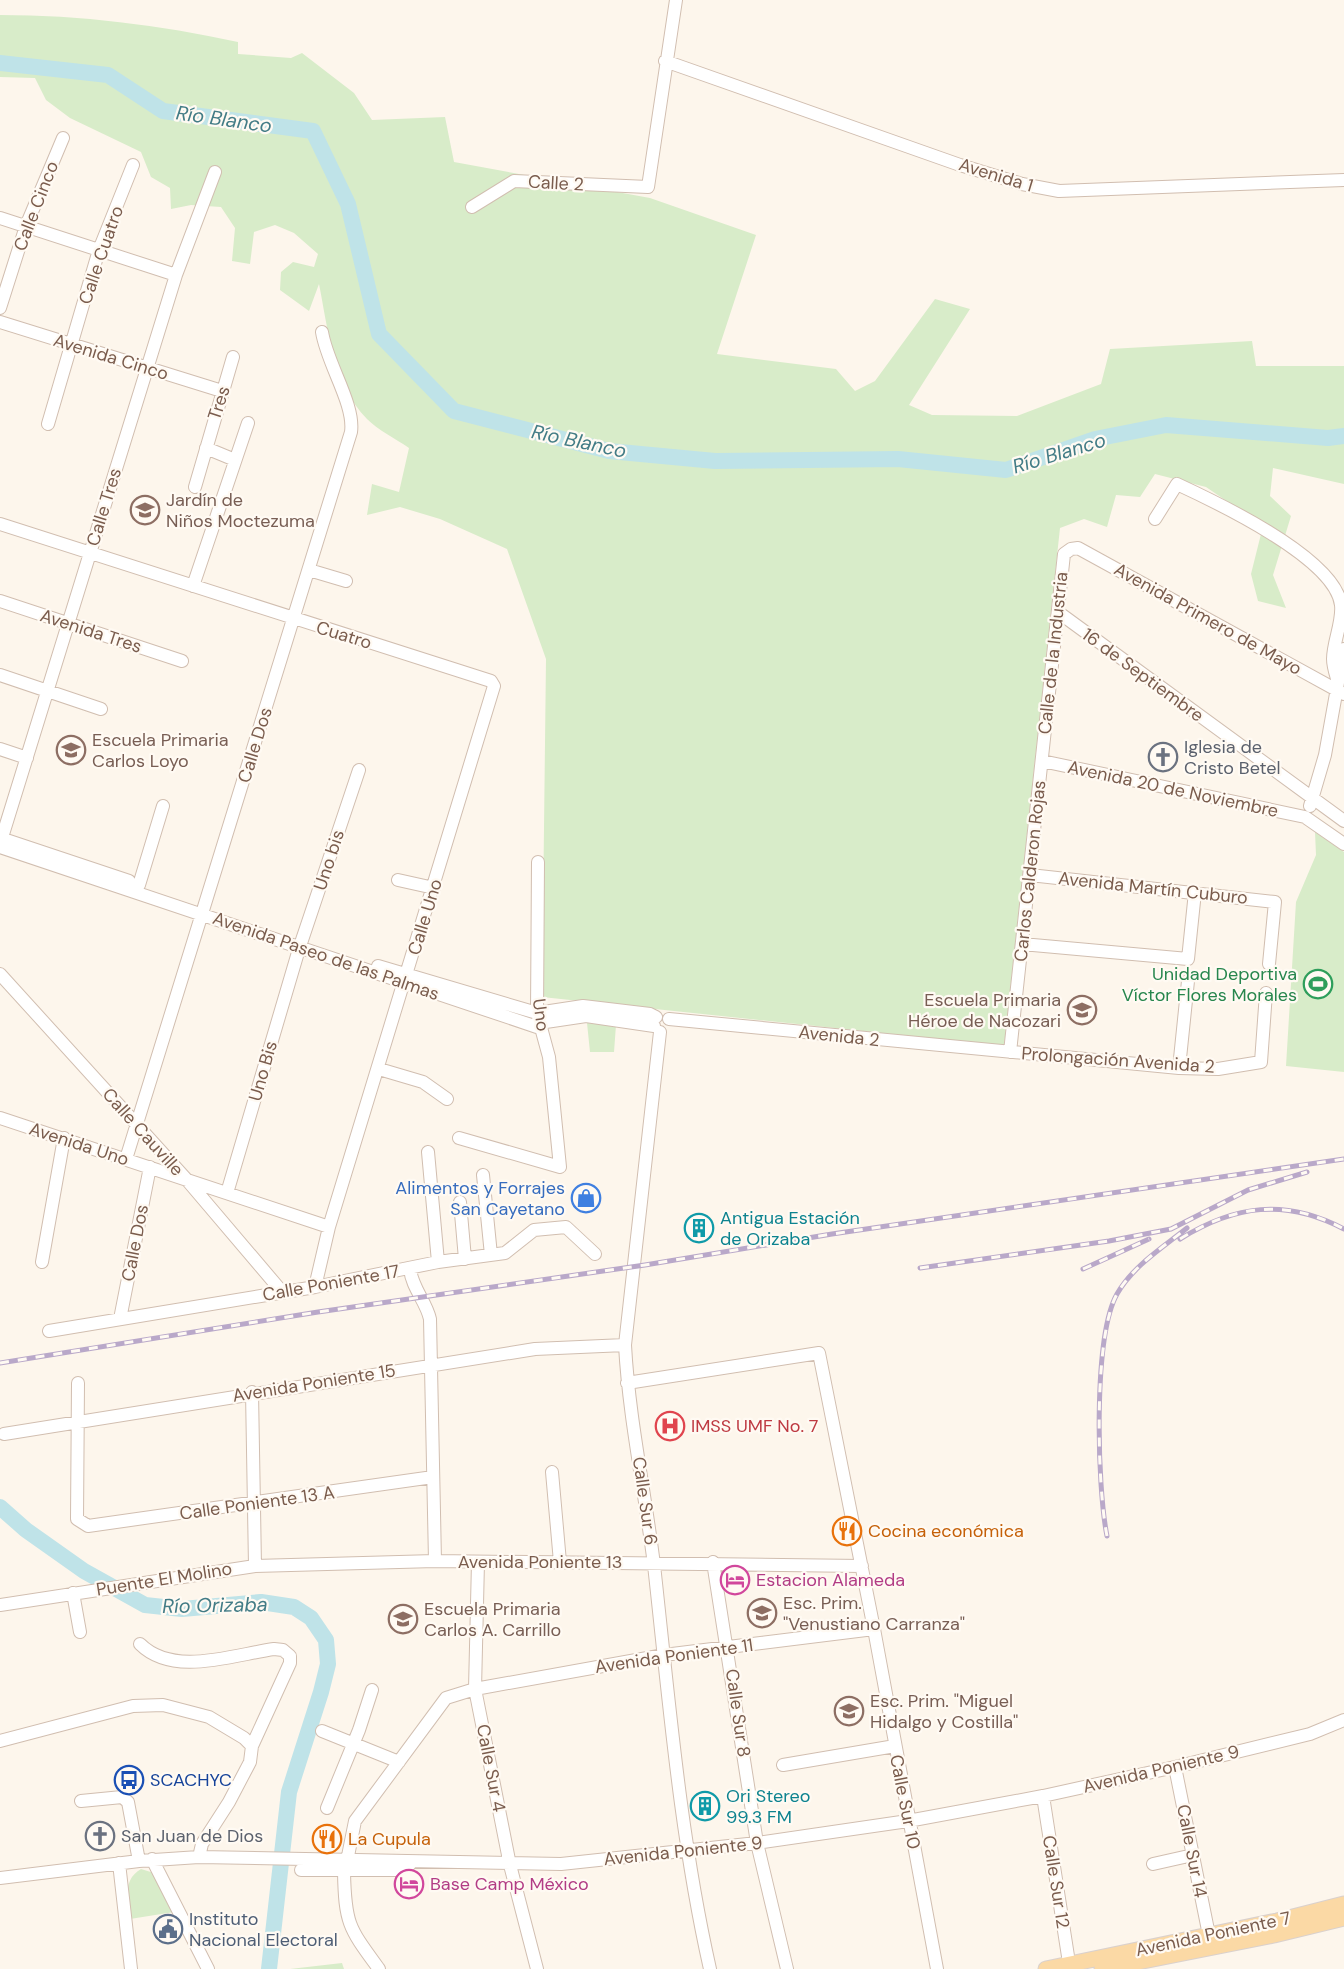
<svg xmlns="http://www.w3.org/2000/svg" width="1344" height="1969" viewBox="0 0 1344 1969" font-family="'DM Sans',sans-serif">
	<rect width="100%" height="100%" fill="#fdf6ec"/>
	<path fill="#d8ecc9" d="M0,15c81,0 159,10 238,27v12l53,4 11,-5 52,40 18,27 73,-3 9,45 196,36 106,37 -39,119 119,15 19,22 20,-10 60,-82 35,10 -61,96 23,10 85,1 84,-32 9,-35 142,-8 4,25h88v118l-71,-16 -3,28 21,20 -18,59 13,33 -28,-7 -7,-27 12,-48 -57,-39 -51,-13 -15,23 -24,-2 -9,32 -23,-8 -24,9 -56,518 -462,-49 4,-338 -39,-110 -67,-30 -40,-12 -33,8 5,-31 27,8 10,-44c-13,-9 -31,-18 -42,-29 -34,-35 -39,-90 -48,-135l-10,27 -29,-21 1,-18 12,-10 21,5 4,-13 -24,-21 -19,-8 -21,7 -4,32 -18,-3 3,-33 -14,-21 -30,-2 -20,4 -1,-21 -19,-11 -10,-25 -71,-34 -24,-18 -11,-22 -35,-1z
		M1315,832l29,20v220l-58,-6 10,-164 20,-47z
		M587,1023l29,2 -2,27h-24z
		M141,1869l13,4 20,39 -44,7c-2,-19 -8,-39 11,-50z
		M342,1963l2,6h-54z"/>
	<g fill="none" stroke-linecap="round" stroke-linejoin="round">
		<path stroke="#bfe3e8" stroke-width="16" d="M0,63l108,12 55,36 150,20 35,73 31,130 75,77 155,40 106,10 183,-2 108,11 89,-31 71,-14 162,13 16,-2
			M0,1507l26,23 58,41 61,34 37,4 79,-7 33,5 17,11 15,22 2,24 -7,28 -32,100 -20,177"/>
		<g stroke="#d1beb0" stroke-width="14">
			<path id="minor" d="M665,61l295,104 62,19 37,7 285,-11
				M472,207l42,-26 134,6 28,-187
				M0,218l176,57
				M0,308l26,-82 37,-88
				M0,322l222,69
				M48,424l51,-174 34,-85
				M206,448l29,12
				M195,487l38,-130
				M1155,519l22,-35c39,18 158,74 164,121 2,17 -8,37 -8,54 0,8 3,16 5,23
				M0,524l491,157 3,5 -165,541 -14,60
				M309,570l37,11
				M193,586l55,-163
				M0,601l182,60
				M1058,612l286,209
				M0,675l101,34
				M0,749l27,9
				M1042,761l263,56 39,27
				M1310,806l15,-51 19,-106
				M0,838l129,43
				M0,844l176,-569 39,-103
				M0,847l537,180 2,-4 47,-7 68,10
				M1030,875l245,27 -6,62
				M398,880l36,8
				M139,885l24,-79
				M1022,944l166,15 7,-67
				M378,966l159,47 46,-7 67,8 6,3
				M0,974l187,206 96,113
				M669,1019l510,49 39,1 43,-7 5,-69
				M660,1032l-35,313c4,74 20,146 29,220 15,135 26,271 56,404
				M1010,1052l54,-498 7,-5 7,-1 266,146
				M1179,1068l9,-87
				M379,1069l44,13 24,17
				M0,1118l329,109
				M459,1138l101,29 -11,-110 -12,-44 1,-151
				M428,1152l10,110
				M126,1159l225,-727c4,-28 -24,-68 -29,-100
				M483,1175l8,80
				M227,1193l72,-244 60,-179
				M460,1202l5,57
				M42,1262l22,-124
				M410,1269c2,19 16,32 20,50l5,242
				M120,1319l30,-152
				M49,1331l266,-44 123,-25 67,-9 29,-23 32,-3 29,27
				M78,1383l-1,136 11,7 345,-49
				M627,1383l192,-30 55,276 63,340
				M252,1392l3,174
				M4,1434l531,-85 90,-4
				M552,1472l8,90
				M478,1562l-3,127 35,176 27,104
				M713,1562l44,281 30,126
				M73,1593l7,39
				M0,1605l255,-39 180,-5 427,5
				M140,1644c33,33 92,11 134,5l9,1 7,6v7l-38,83 -2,16 -21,40 -27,42 -3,13
				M322,1731l77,31
				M0,1741l133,-35 30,-1 46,12 35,21 8,8
				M783,1765l112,-19
				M1175,1767l34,168
				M1043,1796l27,173
				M81,1801l41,-4 6,5 11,59
				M327,1808l32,-78 13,-40
				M152,1859l56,110
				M347,1861l8,-40 91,-123 29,-9 189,-34 210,-26
				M119,1863l12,106
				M1153,1864l40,-9
				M301,1870h103l8,-8
				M344,1872c1,52 5,56 35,97
				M0,1878l139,-17 60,-4 362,7 196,-21 151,-22 135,-25 132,-29 135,-33 34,-14"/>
		</g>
		<g stroke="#dad1cd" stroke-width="17">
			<path id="major" d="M1046,1969l231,-48 67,-17
				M1102,1969l172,-34 70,-17"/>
		</g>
		<use href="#minor" stroke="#fff" stroke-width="12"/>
		<use href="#major" stroke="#fbd9a5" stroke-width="15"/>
		<g stroke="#b9a8c9" stroke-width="5">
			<path id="rail" d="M1180,1239c55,-34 105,-41 164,-10
				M920,1268l189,-27 62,-12 77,-39 59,-18
				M1083,1269l66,-30
				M0,1363l318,-51 327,-47 187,-31 512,-75
				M1107,1536c-10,-50 -14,-199 10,-242 16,-28 45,-46 70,-66"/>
		</g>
		<use href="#rail" stroke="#fffaf3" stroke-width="3" stroke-dasharray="9" stroke-linecap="butt"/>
	</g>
	<defs>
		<g id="school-ring" transform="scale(1.5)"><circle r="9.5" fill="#fffaf3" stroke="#8d6e63" stroke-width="1.5"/><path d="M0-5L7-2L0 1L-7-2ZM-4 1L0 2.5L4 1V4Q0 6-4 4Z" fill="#8d6e63"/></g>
		<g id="church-ring" transform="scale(1.5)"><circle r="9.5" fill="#fffaf3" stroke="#6b7280" stroke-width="1.5"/><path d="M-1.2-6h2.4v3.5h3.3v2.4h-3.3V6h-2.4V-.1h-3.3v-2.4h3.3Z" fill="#6b7280"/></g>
		<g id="stadium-ring" transform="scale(1.5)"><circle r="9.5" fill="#fffaf3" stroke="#2e9e5b" stroke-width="1.5"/><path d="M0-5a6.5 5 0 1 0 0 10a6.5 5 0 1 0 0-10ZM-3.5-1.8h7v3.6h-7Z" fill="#2e9e5b"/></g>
		<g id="shop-ring" transform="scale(1.5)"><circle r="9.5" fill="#fffaf3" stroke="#3f7fe0" stroke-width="1.5"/><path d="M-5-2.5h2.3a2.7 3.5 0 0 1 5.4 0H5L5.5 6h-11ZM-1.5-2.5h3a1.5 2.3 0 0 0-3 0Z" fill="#3f7fe0"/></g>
		<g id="building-ring" transform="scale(1.5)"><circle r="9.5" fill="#fffaf3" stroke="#0f9aa8" stroke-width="1.5"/><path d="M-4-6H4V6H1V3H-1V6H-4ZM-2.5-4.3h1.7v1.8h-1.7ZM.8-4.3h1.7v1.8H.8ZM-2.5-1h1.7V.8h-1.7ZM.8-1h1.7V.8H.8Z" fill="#0f9aa8"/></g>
		<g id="hospital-ring" transform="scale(1.5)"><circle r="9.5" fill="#fffaf3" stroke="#e0444e" stroke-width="1.5"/><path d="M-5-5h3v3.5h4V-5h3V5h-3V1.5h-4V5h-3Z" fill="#e0444e"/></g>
		<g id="restaurant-ring" transform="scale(1.5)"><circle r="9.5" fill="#fffaf3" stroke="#e8710a" stroke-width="1.5"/><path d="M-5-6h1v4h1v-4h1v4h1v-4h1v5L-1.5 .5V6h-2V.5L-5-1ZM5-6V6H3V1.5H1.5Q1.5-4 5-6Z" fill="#e8710a"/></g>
		<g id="hotel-ring" transform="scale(1.5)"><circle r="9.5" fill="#fffaf3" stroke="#d1479c" stroke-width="1.5"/><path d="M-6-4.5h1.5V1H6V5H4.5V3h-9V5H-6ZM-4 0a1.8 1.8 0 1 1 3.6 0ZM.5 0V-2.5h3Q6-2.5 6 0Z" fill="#d1479c"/></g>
		<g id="bus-ring" transform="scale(1.5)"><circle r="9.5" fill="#fffaf3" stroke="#1a4fb4" stroke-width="1.5"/><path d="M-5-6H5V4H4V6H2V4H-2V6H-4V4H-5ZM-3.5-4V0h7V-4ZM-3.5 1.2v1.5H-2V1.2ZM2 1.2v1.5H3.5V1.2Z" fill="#1a4fb4"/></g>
		<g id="civic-ring" transform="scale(1.5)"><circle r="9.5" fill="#fffaf3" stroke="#5c6f8a" stroke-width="1.5"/><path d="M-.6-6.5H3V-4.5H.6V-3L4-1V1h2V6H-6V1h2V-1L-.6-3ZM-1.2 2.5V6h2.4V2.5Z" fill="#5c6f8a"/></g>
	</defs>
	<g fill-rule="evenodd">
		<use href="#school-ring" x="145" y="510"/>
		<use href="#school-ring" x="71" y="750"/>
		<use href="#church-ring" x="1163" y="757"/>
		<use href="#stadium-ring" x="1318" y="984"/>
		<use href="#school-ring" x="1082" y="1010"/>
		<use href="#shop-ring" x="586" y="1198"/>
		<use href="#building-ring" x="699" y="1228"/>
		<use href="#hospital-ring" x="670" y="1426"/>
		<use href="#restaurant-ring" x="847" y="1531"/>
		<use href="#hotel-ring" x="735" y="1580"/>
		<use href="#school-ring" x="762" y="1613"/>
		<use href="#school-ring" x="403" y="1619"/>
		<use href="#school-ring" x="849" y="1711"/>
		<use href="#bus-ring" x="129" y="1780"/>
		<use href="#building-ring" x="705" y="1806"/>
		<use href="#church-ring" x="100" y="1836"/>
		<use href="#restaurant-ring" x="327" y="1839"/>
		<use href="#hotel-ring" x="409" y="1884"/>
		<use href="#civic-ring" x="168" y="1929"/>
	</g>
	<g text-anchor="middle" stroke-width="4.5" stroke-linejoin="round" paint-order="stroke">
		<g font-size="18" fill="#7a5c4d" stroke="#fffaf3">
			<text transform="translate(996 175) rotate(17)" y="6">Avenida 1</text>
			<text transform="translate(556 183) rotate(3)" y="6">Calle 2</text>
			<text transform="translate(36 206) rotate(-69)" y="6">Calle Cinco</text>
			<text transform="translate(101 255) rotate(-71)" y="6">Calle Cuatro</text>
			<text transform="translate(111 357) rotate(17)" y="6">Avenida Cinco</text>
			<text transform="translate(219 403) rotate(-72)" y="6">Tres</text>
			<text transform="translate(104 507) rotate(-73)" y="6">Calle Tres</text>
			<text transform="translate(1208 619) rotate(29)" y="6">Avenida Primero de Mayo</text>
			<text transform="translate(91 631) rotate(18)" y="6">Avenida Tres</text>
			<text transform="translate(344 635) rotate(17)" y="6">Cuatro</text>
			<text transform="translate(1053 653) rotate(-84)" y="6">Calle de la Industria</text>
			<text transform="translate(1143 675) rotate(36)" y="6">16 de Septiembre</text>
			<text transform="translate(255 745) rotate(-73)" y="6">Calle Dos</text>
			<text transform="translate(1173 789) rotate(12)" y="6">Avenida 20 de Noviembre</text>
			<text transform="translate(329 860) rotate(-72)" y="6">Uno bis</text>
			<text transform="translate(1030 871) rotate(-84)" y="6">Carlos Calderon Rojas</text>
			<text transform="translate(1153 888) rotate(6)" y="6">Avenida Martín Cuburo</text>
			<text transform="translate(425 917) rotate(-73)" y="6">Calle Uno</text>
			<text transform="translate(326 956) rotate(19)" y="6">Avenida Paseo de las Palmas</text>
			<text transform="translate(541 1015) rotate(82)" y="6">Uno</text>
			<text transform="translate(839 1036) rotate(6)" y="6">Avenida 2</text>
			<text transform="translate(1118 1060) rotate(4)" y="6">Prolongación Avenida 2</text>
			<text transform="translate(263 1071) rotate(-74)" y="6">Uno Bis</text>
			<text transform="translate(143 1132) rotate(48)" y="6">Calle Cauville</text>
			<text transform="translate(79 1144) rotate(18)" y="6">Avenida Uno</text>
			<text transform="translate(135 1243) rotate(-79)" y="6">Calle Dos</text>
			<text transform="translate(331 1283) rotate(-10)" y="6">Calle Poniente 17</text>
			<text transform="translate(314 1383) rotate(-9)" y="6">Avenida Poniente 15</text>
			<text transform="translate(645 1501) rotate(82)" y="6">Calle Sur 6</text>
			<text transform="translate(257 1503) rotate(-8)" y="6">Calle Poniente 13 A</text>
			<text x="540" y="1568">Avenida Poniente 13</text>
			<text transform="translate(164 1579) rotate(-9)" y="6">Puente El Molino</text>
			<text transform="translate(674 1656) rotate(-8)" y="6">Avenida Poniente 11</text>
			<text transform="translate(738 1713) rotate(82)" y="6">Calle Sur 8</text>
			<text transform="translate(491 1768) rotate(79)" y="6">Calle Sur 4</text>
			<text transform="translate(1161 1769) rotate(-13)" y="6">Avenida Poniente 9</text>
			<text transform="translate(905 1802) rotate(79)" y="6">Calle Sur 10</text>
			<text transform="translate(683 1851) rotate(-6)" y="6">Avenida Poniente 9</text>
			<text transform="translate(1192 1851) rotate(79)" y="6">Calle Sur 14</text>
			<text transform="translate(1056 1882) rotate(81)" y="6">Calle Sur 12</text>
			<text transform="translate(1213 1934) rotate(-12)" y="6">Avenida Poniente 7</text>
		</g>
		<g font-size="18" fill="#785e54" stroke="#fffaf3" text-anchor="start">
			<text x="166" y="506">Jardín de<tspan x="166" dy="21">Niños Moctezuma</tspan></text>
			<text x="92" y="746">Escuela Primaria<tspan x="92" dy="21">Carlos Loyo</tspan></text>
			<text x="1061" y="1006" text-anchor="end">Escuela Primaria<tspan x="1061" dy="21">Héroe de Nacozari</tspan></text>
			<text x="783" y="1609">Esc. Prim.<tspan x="783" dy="21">"Venustiano Carranza"</tspan></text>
			<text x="424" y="1615">Escuela Primaria<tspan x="424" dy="21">Carlos A. Carrillo</tspan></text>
			<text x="870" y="1707">Esc. Prim. "Miguel<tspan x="870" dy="21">Hidalgo y Costilla"</tspan></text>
		</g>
		<g font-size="18" fill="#5b616d" stroke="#fffaf3" text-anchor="start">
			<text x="1184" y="753">Iglesia de<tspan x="1184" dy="21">Cristo Betel</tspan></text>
			<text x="121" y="1842">San Juan de Dios</text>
		</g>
		<g font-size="18" fill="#27864d" stroke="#fffaf3" text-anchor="end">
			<text x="1297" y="980">Unidad Deportiva<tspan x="1297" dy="21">Víctor Flores Morales</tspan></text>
		</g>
		<g font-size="18" fill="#366cbe" stroke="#fffaf3" text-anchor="end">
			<text x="565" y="1194">Alimentos y Forrajes<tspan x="565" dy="21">San Cayetano</tspan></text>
		</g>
		<g font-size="18" fill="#0d838f" stroke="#fffaf3" text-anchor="start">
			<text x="720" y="1224">Antigua Estación<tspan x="720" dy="21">de Orizaba</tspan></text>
			<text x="726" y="1802">Ori Stereo<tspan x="726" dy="21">99.3 FM</tspan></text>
		</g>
		<g font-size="18" fill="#be3a42" stroke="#fffaf3" text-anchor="start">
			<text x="691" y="1432">IMSS UMF No. 7</text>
		</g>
		<g font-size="18" fill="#c56008" stroke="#fffaf3" text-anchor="start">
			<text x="868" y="1537">Cocina económica</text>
			<text x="348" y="1845">La Cupula</text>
		</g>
		<g font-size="18" fill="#b23c85" stroke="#fffaf3" text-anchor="start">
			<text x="756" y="1586">Estacion Alameda</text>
			<text x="430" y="1890">Base Camp México</text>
		</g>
		<g font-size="18" fill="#164399" stroke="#fffaf3" text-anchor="start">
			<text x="150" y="1786">SCACHYC</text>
		</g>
		<g font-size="18" fill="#4e5e75" stroke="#fffaf3" text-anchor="start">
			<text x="189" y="1925">Instituto<tspan x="189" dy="21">Nacional Electoral</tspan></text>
		</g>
		<g font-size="20" font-style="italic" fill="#437c86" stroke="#fffaf3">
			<text transform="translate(224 119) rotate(8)" y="7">Río Blanco</text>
			<text transform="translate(579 441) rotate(12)" y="7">Río Blanco</text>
			<text transform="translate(1059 453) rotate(-17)" y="7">Río Blanco</text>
			<text transform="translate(215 1605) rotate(-1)" y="7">Río Orizaba</text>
		</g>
	</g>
</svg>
